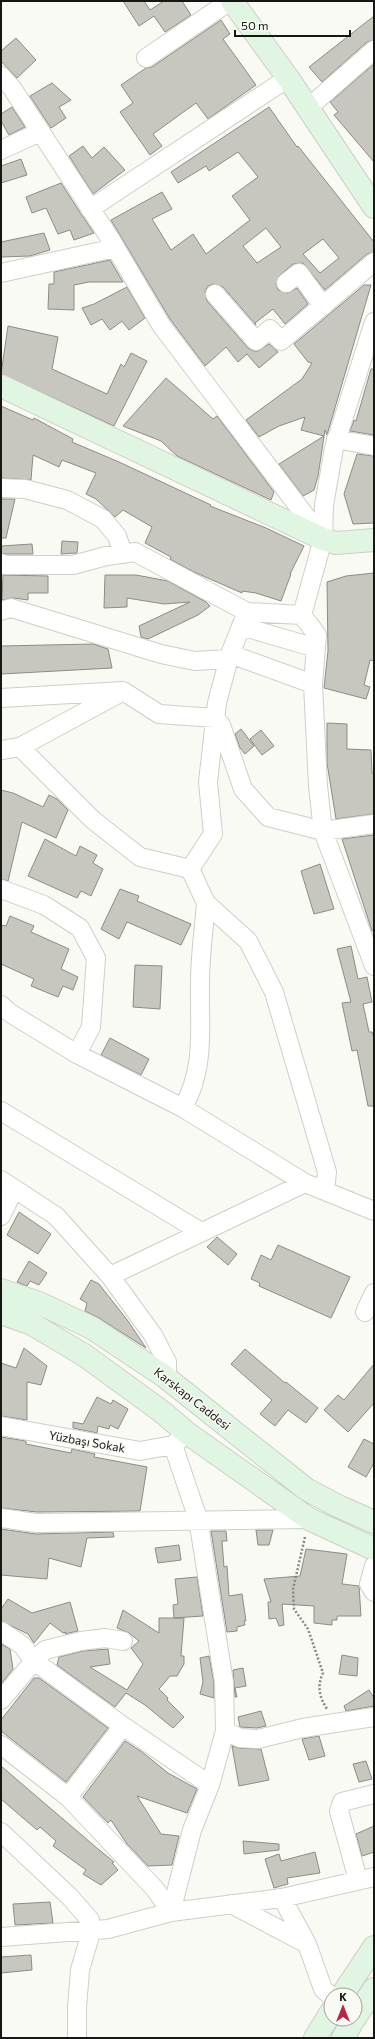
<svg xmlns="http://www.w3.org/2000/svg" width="375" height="2039" viewBox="0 0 375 2039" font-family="Commissioner,sans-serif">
	<rect width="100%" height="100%" fill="#f8faf3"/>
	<path fill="#c7c6bf" stroke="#8d8c85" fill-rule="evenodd" d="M123,1h21l6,9 14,-9h18l9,14 -26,17 -11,-16 -15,10z
		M374,16v24l-7,2 -45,40 -13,-15z
		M221,20l9,14 -7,5 33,46 -48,34 -12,-16 -43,31 9,12 -12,9 -30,-43 13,-9 -12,-18 25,-17 6,-1z
		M16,38l20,22 -19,18 -16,-17v-10z
		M374,64v98l-40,-47 4,-3 -8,-10z
		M52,83l19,17 -12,7 7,11 -15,10 -21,-32z
		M12,107l13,20 -16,8 -8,-14v-7z
		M269,107l28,40 1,-1 76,96v10l-7,2 -42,36 -22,-27 -10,1 -13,11 -4,9 2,6 9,3 10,-5 11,16 -23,20 -12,-15 -18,14 1,2 -33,-38 -10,-3 -5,2 -3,5 2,10 41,47 5,3h5l11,-7 9,8 -19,16 -12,-14 -9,8 -12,-15 -21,19 -35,-47 -59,-99 51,-28 10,17 -20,10 19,31 22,-16 13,20 44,-34 -18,-24 26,-19 -20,-25 -29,19 -3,-5 -28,17 -7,-11zM266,228l15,19 -24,16 -14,-17zM323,239l16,19 -19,15 -17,-19z
		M83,146l9,12 12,-11 21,23 -32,24 -24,-38z
		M21,159l6,16 -26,8v-17z
		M61,183l20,31 13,19 -20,7 -4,-10 -12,4 -12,-26 -14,5 -6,-16z
		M44,233l6,17 -20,6 -29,1v-15z
		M110,260l13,22h-34l-15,3v25l-26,-1 1,-25h5v-12z
		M364,285h7l-44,150 -2,-5 -7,46 -4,14 -11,6 -24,-32 45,-28 -23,-6 4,-13 -26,9 -20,11 -13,-17 56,-41 10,-16 -4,-1 -14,-18z
		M127,287l18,31 -16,12 -7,-9 -12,9 -8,-11 -11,6 -9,-17 12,-4z
		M8,326l50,11 -6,32 55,25 14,-30 3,3 7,-14 16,8 -33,65 -113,-52z
		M371,369h3v66l-24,-4 4,-11 2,1z
		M166,378l47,41 4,-3 57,76 -3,8 -94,-44 -16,-15 -38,-15z
		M1,406l32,14 1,-2 39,21 -1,3 47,20 92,43 -1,1 56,22 38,18 -14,28h1l-10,27 -25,-8 -14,-2v2l-48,-21 -24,-13 1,-2 -26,-14 7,-16 -29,-17 -8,7 -19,-18 -10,-5 10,-21 -34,-13 -3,7 -26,-12 -2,25 -30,-2z
		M357,454l17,2v67l-21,1 -9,-30z
		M1,499h14l-9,39h-5z
		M62,541l16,1 -1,11 -16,1z
		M32,544l1,10h-26l-6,-1v-7z
		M374,573v88l-4,-1 -6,25 6,2 -4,12 -42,-11 4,-37 -1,-69 19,-6z
		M3,575l45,1v17h-20v7l-14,-2 -12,2z
		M105,575h31l32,6 38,21 4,4 -12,9 -50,24 -7,-2 -2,-11 51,-24 -26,2 -37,-6v9l-23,1z
		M93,644l15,5 4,19 -111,6v-28z
		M327,723l20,1v25l24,1 1,23h2v41l-38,5 -9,-56z
		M241,729l13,17 -9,8 -5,-6 -5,-14z
		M261,730l13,16 -12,9 -12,-16z
		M1,790l12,3 30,14 6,-12 8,4 11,11 -12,28 -34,-16 -14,59 -7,-2z
		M374,835v95l-2,1 -30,-92z
		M45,839l31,17 4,-10 17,9 -4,8 10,6 -12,27 -10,-5 -4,7 -49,-22z
		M320,864l14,45 -20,5 -13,-43z
		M120,889l19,7 -2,5 54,23 -10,21 -54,-23 -8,17 -18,-10z
		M10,916l24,10 -3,6 38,17 -8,20 17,8 -5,13 -10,-4 -5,11 -27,-11 3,-7 -33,-15v-39l5,1z
		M351,946l7,33 9,-2 5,25 -9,2 6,28h3l2,6v68h-6l-11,-56 -5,1 -10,-48 9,-1 -14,-53z
		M135,965l27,1 -2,43 -27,-2z
		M110,1038l39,21 -8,16 -40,-20z
		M19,1212l32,22 -13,20 -31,-19z
		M217,1237l20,17 -9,11 -21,-18z
		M278,1245l72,32 -19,41 -72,-32 1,-3 -9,-4 10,-24 10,5z
		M29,1261l18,12 -8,12 -9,-4 -3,5 -10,-4z
		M91,1280l8,4 29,37 18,27 -47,-30 -14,-7 2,-8 -7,-4z
		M24,1348l23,18 -6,19 -14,-3v38l-26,-4v-53l15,5z
		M245,1349l40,34 1,-1 32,26 -12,15 -18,-13 -13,16 -15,-12 12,-14 -41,-36z
		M374,1364v39l-26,29 -24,-22 14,-15 6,5z
		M97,1397l14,7 2,-4 15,9 -10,20 -8,-4 -1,4 -11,-3 -1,7 -24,-5v-6l10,2z
		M1,1437l25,4v3l45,9 1,-4 23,5 -1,3 53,10 -7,44 -103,1 -36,-4z
		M364,1439l10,5v19l-8,14 -18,-10z
		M1,1529l35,5 77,-2 1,5 -27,1 -6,29 -32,-9 -2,21 -46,-4z
		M256,1530h17l-4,15h-11z
		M211,1531h15l1,10h-5l2,26 3,-1 2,30 13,-2 4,27h-2l1,4 -8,2v4l-10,1z
		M179,1545l2,15 -23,3 -3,-15z
		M306,1549l41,5 -5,30 17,2 2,30h-24v4h-5v5l-18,-2v-17l-32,-2 2,21 -5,1 -3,-8 -7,1 -1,-17h3l-7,-23 36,-3z
		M197,1577l6,39 -29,2h10l-3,38h3v8l-7,12h-7l-11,13 9,9 -1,2 17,17 -11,11 -28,-23 -19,-12 -11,14 -58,-42 2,-8 24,-6 25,-2 2,15 -20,3 37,23 16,-26 -12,-16 8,-7 -10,-8 -12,-5 6,-18 36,23v-15h15l-1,-13 5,-1 -3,-25z
		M8,1599l24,14 38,-11 8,29 -13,3 1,-2 -3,1 -13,-10 -16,20 -6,-9 -27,-13v-12z
		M1,1644l9,5 3,20 -12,15z
		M342,1655l16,3 -1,18 -18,-2z
		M209,1656l5,27v15l-14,-4 3,-12 -3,-24z
		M243,1668l3,18 -11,2 2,9h-2l-2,-27z
		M34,1678h5l69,50 -42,54 -65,-51v-11z
		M369,1690l5,8v8l-28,5 -2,-5z
		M261,1711l5,15 -9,2 -17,-1 -2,-10z
		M319,1736l6,20 -16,4 -7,-21z
		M125,1741l17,11 26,21 29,16 -10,24 -50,-17 24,38 18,2 -7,29 -24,1 -21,-22 -16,-24 -3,3 -25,-26z
		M232,1746l7,2 22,1 8,31 -30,6z
		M366,1761l6,18 -13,3 -6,-18z
		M1,1766l97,83 16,13 -2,1 6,7 -17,15 -18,-11 3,-4 -33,-24 3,-5 -16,-14 -3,3 -36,-31z
		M374,1826v26l-12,4 -6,-22z
		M243,1841l36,3v6l-35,4z
		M315,1852l5,21 -33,5 1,6 -14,4 -9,-29 14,-5 2,7z
		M50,1902l3,21 -38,2 -2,-21z
		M31,1955l1,15 -31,3v-16z"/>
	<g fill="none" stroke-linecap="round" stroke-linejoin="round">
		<g stroke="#cdd0c9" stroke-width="20">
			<path id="street" d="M146,58l84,-57
				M1,76l11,12 99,152 50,85 162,214 1,-34 10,-57 40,-126
				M308,108l66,-58
				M1,150l39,-18
				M90,209l198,-131
				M1,273l114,-25
				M286,283l13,-10 24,33
				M215,294l41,47 14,-12 11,12 93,-79
				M336,439l38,7
				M1,488l24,1 42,11 36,19 14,17 6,18
				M1,563l3,2h69l33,-9 29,-4 112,60 55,3 21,-76
				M1,611l10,-3 150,46 34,7 33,-2
				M302,615l15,20 -4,49 5,102 5,45 51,135
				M241,626l75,22
				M230,654l83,30
				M1,698l122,-7 36,23 56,4 6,7 22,64 25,28 55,14 51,-7
				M20,747l73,73 47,37 50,12
				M1,750l19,-3 98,-53
				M190,869l16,34 42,38 26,51 53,180 -2,18
				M190,869l23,-35 -5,-52 9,-79 13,-49 17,-42
				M1,889l43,16 36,23 16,30 -5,69 -14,27
				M1,1005l9,8 67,41 106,54 122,75
				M183,1108c23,-42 16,-80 17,-126 0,-26 4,-53 6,-79
				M1,1111l200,121
				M1,1180l55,36 54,60 43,59 14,27v16
				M1,1216l13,-27
				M110,1276l195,-93 69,28
				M365,1312l9,-19
				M1,1426l139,25 33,-6
				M187,1433l-14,12 25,74 26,163 1,49 15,7 18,1 45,-11 71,-11
				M1,1518l35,5 273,-4
				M374,1566l-5,18 5,8
				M1,1631l21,14 12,16 11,-11 36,-9 24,-3 18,3
				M1,1700l33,-39 89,65 -55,71
				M123,1726l87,59
				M1,1745l67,52 87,92 16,23
				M1,1832l69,65 20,23 1,12 -11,38 -3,37v31
				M358,1880l-19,-69 3,-9 32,-8
				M282,1898l25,46 16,45 8,7
				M231,1904l76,40
				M171,1912l21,-82 18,-45 15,-54
				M1,1937l107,-8 63,-17 111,-14 92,-21"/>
		</g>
		<g stroke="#cdd0c9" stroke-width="24">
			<path id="secondary" d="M232,1l56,77 86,129
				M1,386l322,153 13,4 38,-3
				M1,1290l38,13 53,25 72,48 142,113 32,17 36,16
				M1,1313l31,11 52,31 77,56 26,22 122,86 65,30
				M342,1995l32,-48
				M355,2018l19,-29
				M315,2038l16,-26
				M343,2038l11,-19"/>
		</g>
		<path stroke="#868883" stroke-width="2.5" stroke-dasharray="2 2" stroke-linecap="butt" d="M305,1537l-12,52 1,20 14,20 15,44c-6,12 -4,24 4,36"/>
		<use href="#street" stroke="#fff" stroke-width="18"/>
		<use href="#secondary" stroke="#e1f6e2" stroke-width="22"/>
	</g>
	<g text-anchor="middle" stroke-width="3" stroke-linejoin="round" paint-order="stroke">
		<g font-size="12" fill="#161714" stroke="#f8faf3">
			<text transform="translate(192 1399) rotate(38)" y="4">Karskapı Caddesi</text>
			<text transform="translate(87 1442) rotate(10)" y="4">Yüzbaşı Sokak</text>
		</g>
	</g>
	<rect width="375" height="2039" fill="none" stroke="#161714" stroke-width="4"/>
	<g transform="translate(343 2007)"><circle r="19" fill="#f8faf3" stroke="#9e9f9a"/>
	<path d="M0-3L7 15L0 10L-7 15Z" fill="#b62545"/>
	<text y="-6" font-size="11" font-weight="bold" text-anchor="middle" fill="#161714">K</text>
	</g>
	<path d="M235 30v6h115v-6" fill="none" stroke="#161714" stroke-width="2"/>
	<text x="241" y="30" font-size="12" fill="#161714" stroke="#f8faf3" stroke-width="3" paint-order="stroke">50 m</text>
</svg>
